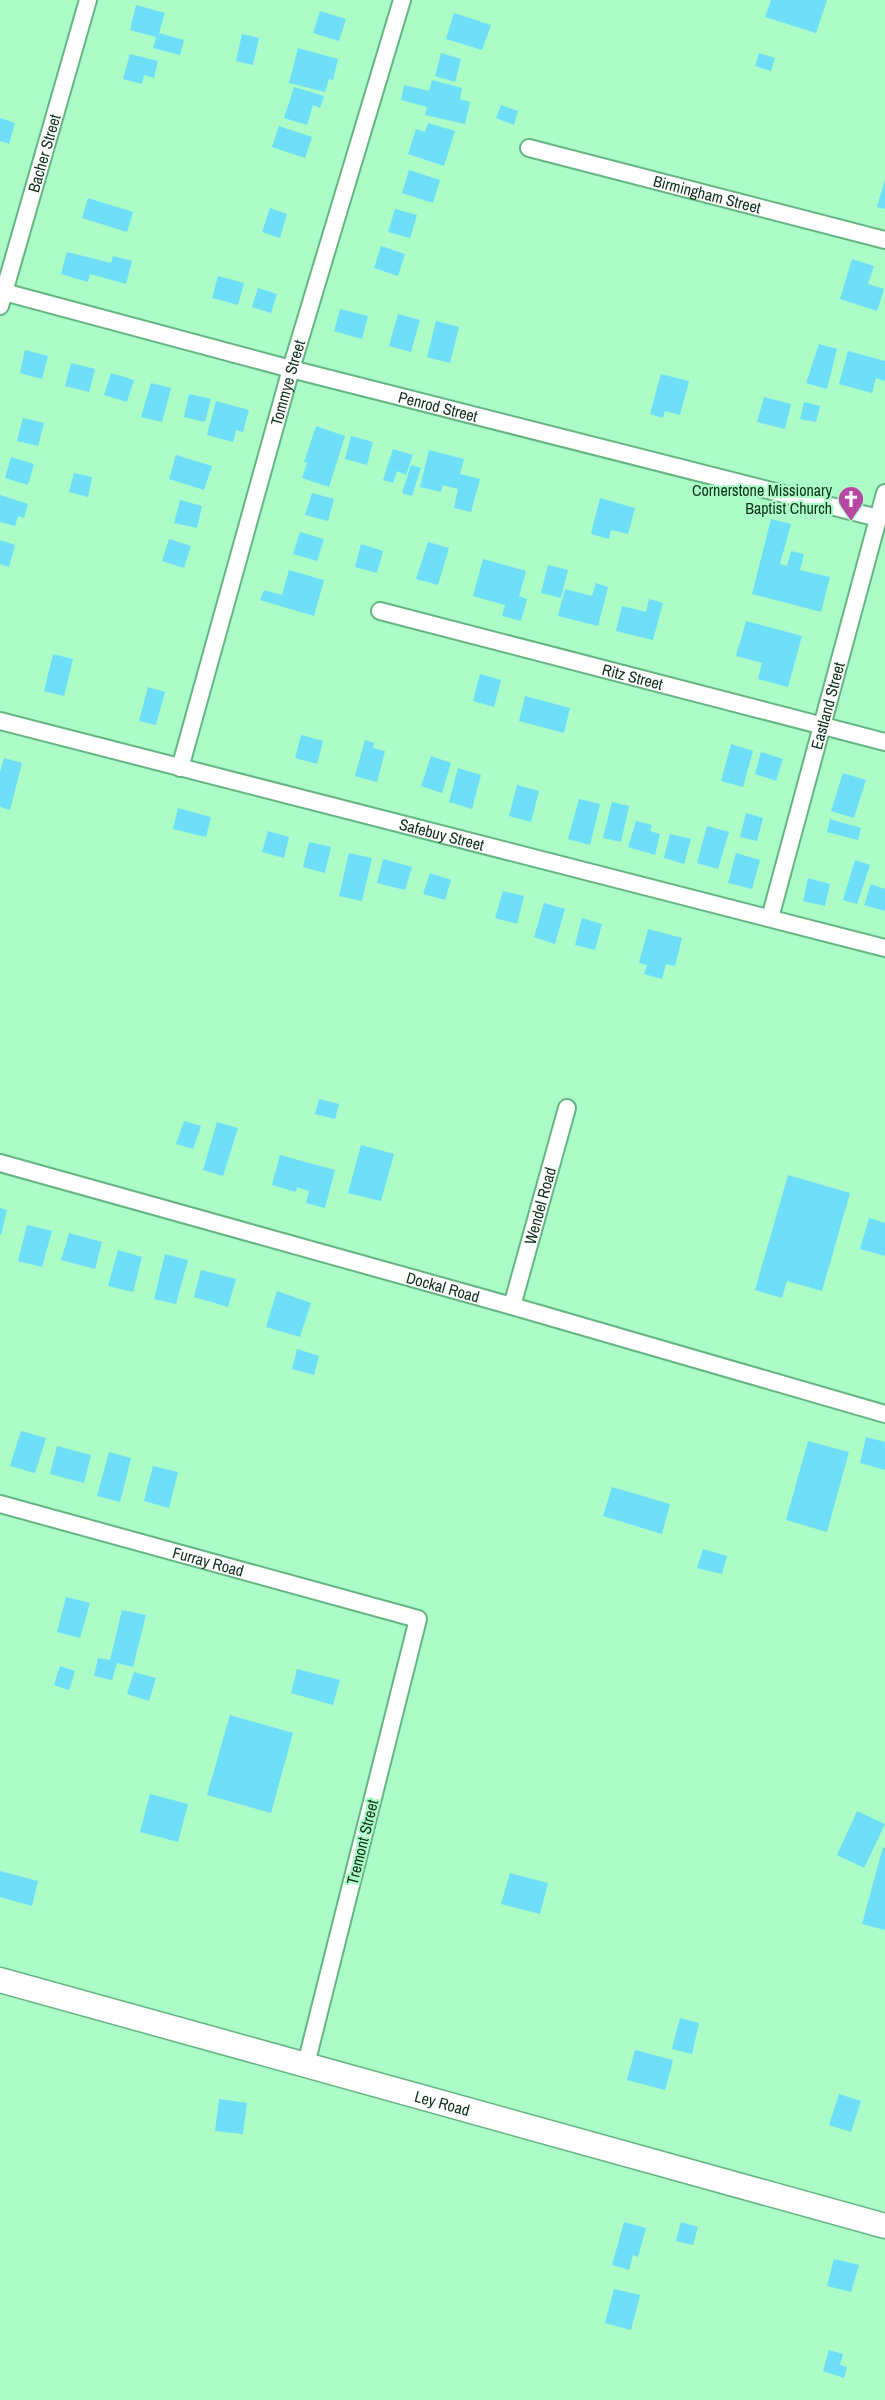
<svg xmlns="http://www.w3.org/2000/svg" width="885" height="2400" viewBox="0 0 885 2400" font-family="'Archivo Narrow',sans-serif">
	<rect width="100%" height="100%" fill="#abfcc7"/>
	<path fill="#6fdef8" d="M771,0h56l-11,33 -51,-16z
		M136,5l29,8 -6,20 25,7 -4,15 -27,-7 3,-11 -26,-7z
		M320,11l26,8 -7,22 -26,-8z
		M454,13l37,12 -9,25 -36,-11z
		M242,34l17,4 -6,27 -17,-4z
		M298,48l40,11 -5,21 -4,-1 -4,13 -36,-9z
		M441,53l20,6 -6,23 -20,-6z
		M759,53l16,5 -4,13 -16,-5z
		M130,54l28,7 -4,17 -10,-3 -2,9 -19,-5z
		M432,80l30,8 -2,11 10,3 -5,22 -40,-9 2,-8 -26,-7 3,-15 25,6z
		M294,87l30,9 -4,12 -7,-3 -6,20 -23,-7z
		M501,105l17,6 -4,14 -18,-7z
		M0,118l15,5 -6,21 -9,-3z
		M428,123l27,8 -11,35 -36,-12 8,-25 9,3z
		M279,126l33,11 -7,21 -33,-11z
		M409,170l31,10 -7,23 -31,-10z
		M885,179v30l-8,-2z
		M88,198l45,14 -6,20 -45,-14z
		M270,208l17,6 -7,24 -18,-6z
		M395,209l22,6 -7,23 -22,-6z
		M381,246l24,8 -7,22 -24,-8z
		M67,252l44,11 2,-7 19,5 -6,23 -36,-10 -2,8 -27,-8z
		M852,259l22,7 -6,18 16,5 -7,22 -37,-12z
		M218,276l26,7 -6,22 -26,-7z
		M258,288l19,6 -6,19 -19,-6z
		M340,309l28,7 -6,23 -28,-8z
		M398,314l22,6 -9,32 -22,-6z
		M436,321l23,6 -9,36 -23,-6z
		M819,344l18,5 -10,40 -21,-6z
		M25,350l23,6 -6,23 -22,-6z
		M848,351l37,10v20l-9,-3 -4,15 -33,-9z
		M71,363l24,6 -6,23 -24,-6z
		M111,373l23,7 -7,22 -23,-7z
		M661,374l28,7 -9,34 -15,-4 -2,7 -13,-4z
		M151,383l20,5 -9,34 -21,-5z
		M189,394l22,5 -6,23 -21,-5z
		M764,397l27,7 -6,25 -28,-7z
		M216,401l33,9 -6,22 -7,-2 -3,12 -26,-7z
		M804,402l16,4 -4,16 -16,-3z
		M23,418l21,5 -6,23 -21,-5z
		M316,426l29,10 -16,51 -27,-9 5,-15 -3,-1z
		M351,436l22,6 -6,23 -22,-6z
		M393,449l20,6 -7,20 -9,-4 -4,12 -10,-3z
		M429,450l35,9 -4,15 20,5 -9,33 -17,-4 4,-19 -15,-4 -2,7 -21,-5z
		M176,455l36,11 -8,24 -35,-11z
		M11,457l23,7 -6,21 -23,-7z
		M411,465l10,3 -9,28 -10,-3z
		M74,473l18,4 -4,20 -19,-5z
		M312,493l22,6 -6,22 -23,-6z
		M0,495l28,9 -4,14 -6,-2 -3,10 -15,-4z
		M600,498l35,10 -7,26 -17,-4 -2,9 -18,-5z
		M180,500l22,6 -5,22 -23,-5z
		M771,519l20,5 -11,40 7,2 4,-15 13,3 -4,16 30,7 -9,35 -69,-18z
		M300,532l24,7 -7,22 -24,-7z
		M169,539l22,7 -7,22 -22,-7z
		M0,540l15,5 -6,22 -9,-3z
		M428,542l21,6 -11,37 -22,-6z
		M361,544l22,7 -6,22 -22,-6z
		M483,559l43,12 -7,25 8,3 -6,22 -19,-5 3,-11 -32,-9z
		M548,565l20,5 -7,28 -20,-5z
		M289,570l35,10 -10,36 -54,-16 4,-10 18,5z
		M596,583l12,4 -10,39 -40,-10 7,-27 27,7z
		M649,599l14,4 -10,37 -37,-9 6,-25 24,6z
		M746,621l56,15 -14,51 -30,-8 4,-16 -26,-7z
		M53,654l20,5 -9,37 -20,-5z
		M480,674l21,6 -7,27 -21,-6z
		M148,687l17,5 -9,33 -17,-4z
		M525,696l45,12 -6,25 -45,-12z
		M301,735l22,6 -6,23 -22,-6z
		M365,740l9,3 -1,5 12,3 -8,31 -22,-6z
		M731,744l22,7 -10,36 -22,-6z
		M761,752l22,7 -7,22 -21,-7z
		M431,756l20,7 -9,30 -21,-7z
		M4,758l18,5 -12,47 -10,-3v-35z
		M458,768l23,7 -9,34 -23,-7z
		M843,773l23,7 -12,38 -23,-7z
		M517,785l22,6 -8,31 -22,-6z
		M579,799l21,5 -10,41 -22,-6z
		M612,802l17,4 -8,36 -18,-4z
		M178,808l33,9 -5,20 -33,-8z
		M746,813l17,5 -6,23 -17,-4z
		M830,819l31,9 -3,12 -31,-8z
		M636,821l16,4 -2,6 10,3 -5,21 -27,-8z
		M707,826l22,6 -11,37 -21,-6z
		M268,831l21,6 -5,21 -22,-6z
		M670,834l21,5 -7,25 -20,-6z
		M309,842l22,5 -6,26 -22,-6z
		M349,853l23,5 -10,43 -23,-5z
		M736,853l24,7 -8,29 -24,-6z
		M383,859l29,8 -7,23 -28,-7z
		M855,860l15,5 -13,39 -14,-4z
		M430,873l21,7 -6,20 -22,-6z
		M808,878l22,6 -5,22 -22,-5z
		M871,884l14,5v22l-21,-6z
		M503,891l21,5 -7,28 -22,-6z
		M544,903l21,6 -10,35 -21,-7z
		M582,918l20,6 -7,26 -20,-5z
		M648,929l34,9 -7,28 -9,-2 -4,15 -18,-5 3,-9 -8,-2z
		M319,1099l20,5 -4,15 -20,-5z
		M184,1121l17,5 -8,23 -17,-5z
		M217,1122l21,6 -15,48 -20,-6z
		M361,1145l33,9 -13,47 -33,-8z
		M280,1155l55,15 -10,38 -19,-5 3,-12 -12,-4 -1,5 -24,-7z
		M788,1175l62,18 -28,98 -35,-10 -5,17 -27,-8z
		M0,1208l7,2 -6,25h-1z
		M869,1218l16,5v33l-25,-7z
		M27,1225l25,6 -10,36 -24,-6z
		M69,1233l33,9 -7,27 -34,-9z
		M118,1250l24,7 -9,35 -25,-6z
		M165,1254l23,6 -12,44 -22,-5z
		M201,1270l35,9 -8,28 -34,-10z
		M277,1291l34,12 -11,34 -34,-10z
		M297,1349l22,7 -5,19 -22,-6z
		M21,1431l25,7 -11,35 -25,-7z
		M866,1437l19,5v28l-25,-7z
		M808,1441l41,11 -22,80 -41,-12z
		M57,1446l34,9 -7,28 -34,-9z
		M109,1452l22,6 -11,44 -23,-6z
		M153,1466l25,6 -9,36 -25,-7z
		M612,1487l58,17 -8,30 -59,-18z
		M703,1549l24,7 -5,18 -25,-6z
		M66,1597l24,6 -10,35 -23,-6z
		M122,1610l24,5 -13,52 -16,-4 -5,17 -18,-4 4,-18 12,2z
		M60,1666l15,5 -6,19 -15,-5z
		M297,1669l43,11 -7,25 -42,-12z
		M134,1672l22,6 -7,23 -22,-7z
		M230,1715l63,18 -22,80 -64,-18z
		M150,1794l38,10 -10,38 -38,-10z
		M857,1811l28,13 -21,44 -27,-13z
		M883,1847l2,1v82l-23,-6z
		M0,1871l38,10 -6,25 -32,-9z
		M510,1873l38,10 -8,31 -39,-10z
		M680,2018l19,5 -7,31 -20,-5z
		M635,2050l38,10 -8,30 -38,-10z
		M839,2094l22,7 -10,31 -22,-7z
		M219,2099l28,4 -4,31 -28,-3z
		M624,2222l22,6 -8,29 -5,-2 -4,15 -17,-5z
		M681,2222l17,5 -5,18 -17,-4z
		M834,2259l25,6 -8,27 -24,-6z
		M614,2289l26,6 -9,35 -26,-7z
		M829,2350l14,4 -3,11 7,2 -3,11 -21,-7z"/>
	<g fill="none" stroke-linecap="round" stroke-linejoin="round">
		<g stroke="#65b583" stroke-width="20">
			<g id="street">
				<path id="s1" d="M529,148l356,92"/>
				<path id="s2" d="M0,291l291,78 587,149"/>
				<path id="s3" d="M0,306l88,-306"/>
				<path id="s4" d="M380,611l505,131"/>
				<path id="s5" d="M0,721l885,227"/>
				<path id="s6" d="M180,768l111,-399 111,-369"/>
				<path id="s7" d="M770,918l115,-425"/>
				<path id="s8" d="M0,1163l512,143 373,108"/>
				<path id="s9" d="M512,1306l55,-198"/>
				<path id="s10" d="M0,1504l418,115 -112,445"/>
			</g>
		</g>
		<g stroke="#65b583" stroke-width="27">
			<g id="secondary">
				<path id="s11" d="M0,1980l885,246"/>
			</g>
		</g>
		<use href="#street" stroke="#fff" stroke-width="16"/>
		<use href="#secondary" stroke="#fff" stroke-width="24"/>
	</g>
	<defs>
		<g id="church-pin" transform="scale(1.35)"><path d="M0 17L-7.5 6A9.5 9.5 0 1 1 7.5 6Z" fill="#b747a3" stroke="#abfcc7"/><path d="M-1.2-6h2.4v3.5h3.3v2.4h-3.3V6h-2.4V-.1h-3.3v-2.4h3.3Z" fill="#fff"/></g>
	</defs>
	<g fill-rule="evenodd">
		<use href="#church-pin" x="851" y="499"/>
	</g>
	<g text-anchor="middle" stroke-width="4.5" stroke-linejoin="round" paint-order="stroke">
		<g font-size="16" fill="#10321e" stroke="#abfcc7">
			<text dy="6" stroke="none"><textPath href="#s3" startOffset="159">Bacher Street</textPath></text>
			<text dy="6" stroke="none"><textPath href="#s1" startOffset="184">Birmingham Street</textPath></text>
			<text dy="6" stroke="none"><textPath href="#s6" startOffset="400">Tommye Street</textPath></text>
			<text dy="6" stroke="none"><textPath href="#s2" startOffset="453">Penrod Street</textPath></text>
			<text dy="6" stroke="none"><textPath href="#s4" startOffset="261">Ritz Street</textPath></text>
			<text dy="6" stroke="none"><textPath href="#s7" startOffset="220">Eastland Street</textPath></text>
			<text dy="6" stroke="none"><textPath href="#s5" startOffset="456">Safebuy Street</textPath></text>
			<text dy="6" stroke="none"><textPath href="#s9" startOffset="104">Wendel Road</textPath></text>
			<text dy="6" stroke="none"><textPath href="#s8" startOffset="460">Dockal Road</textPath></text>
			<text dy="6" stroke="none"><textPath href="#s10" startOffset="216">Furray Road</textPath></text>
			<text transform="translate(362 1842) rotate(-76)" y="6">Tremont Street</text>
			<text dy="6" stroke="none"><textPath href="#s11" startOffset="459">Ley Road</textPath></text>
		</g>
		<g font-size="16" fill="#10321e" stroke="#abfcc7" text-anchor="end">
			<text x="832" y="496">Cornerstone Missionary<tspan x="832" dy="18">Baptist Church</tspan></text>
		</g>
	</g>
</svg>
